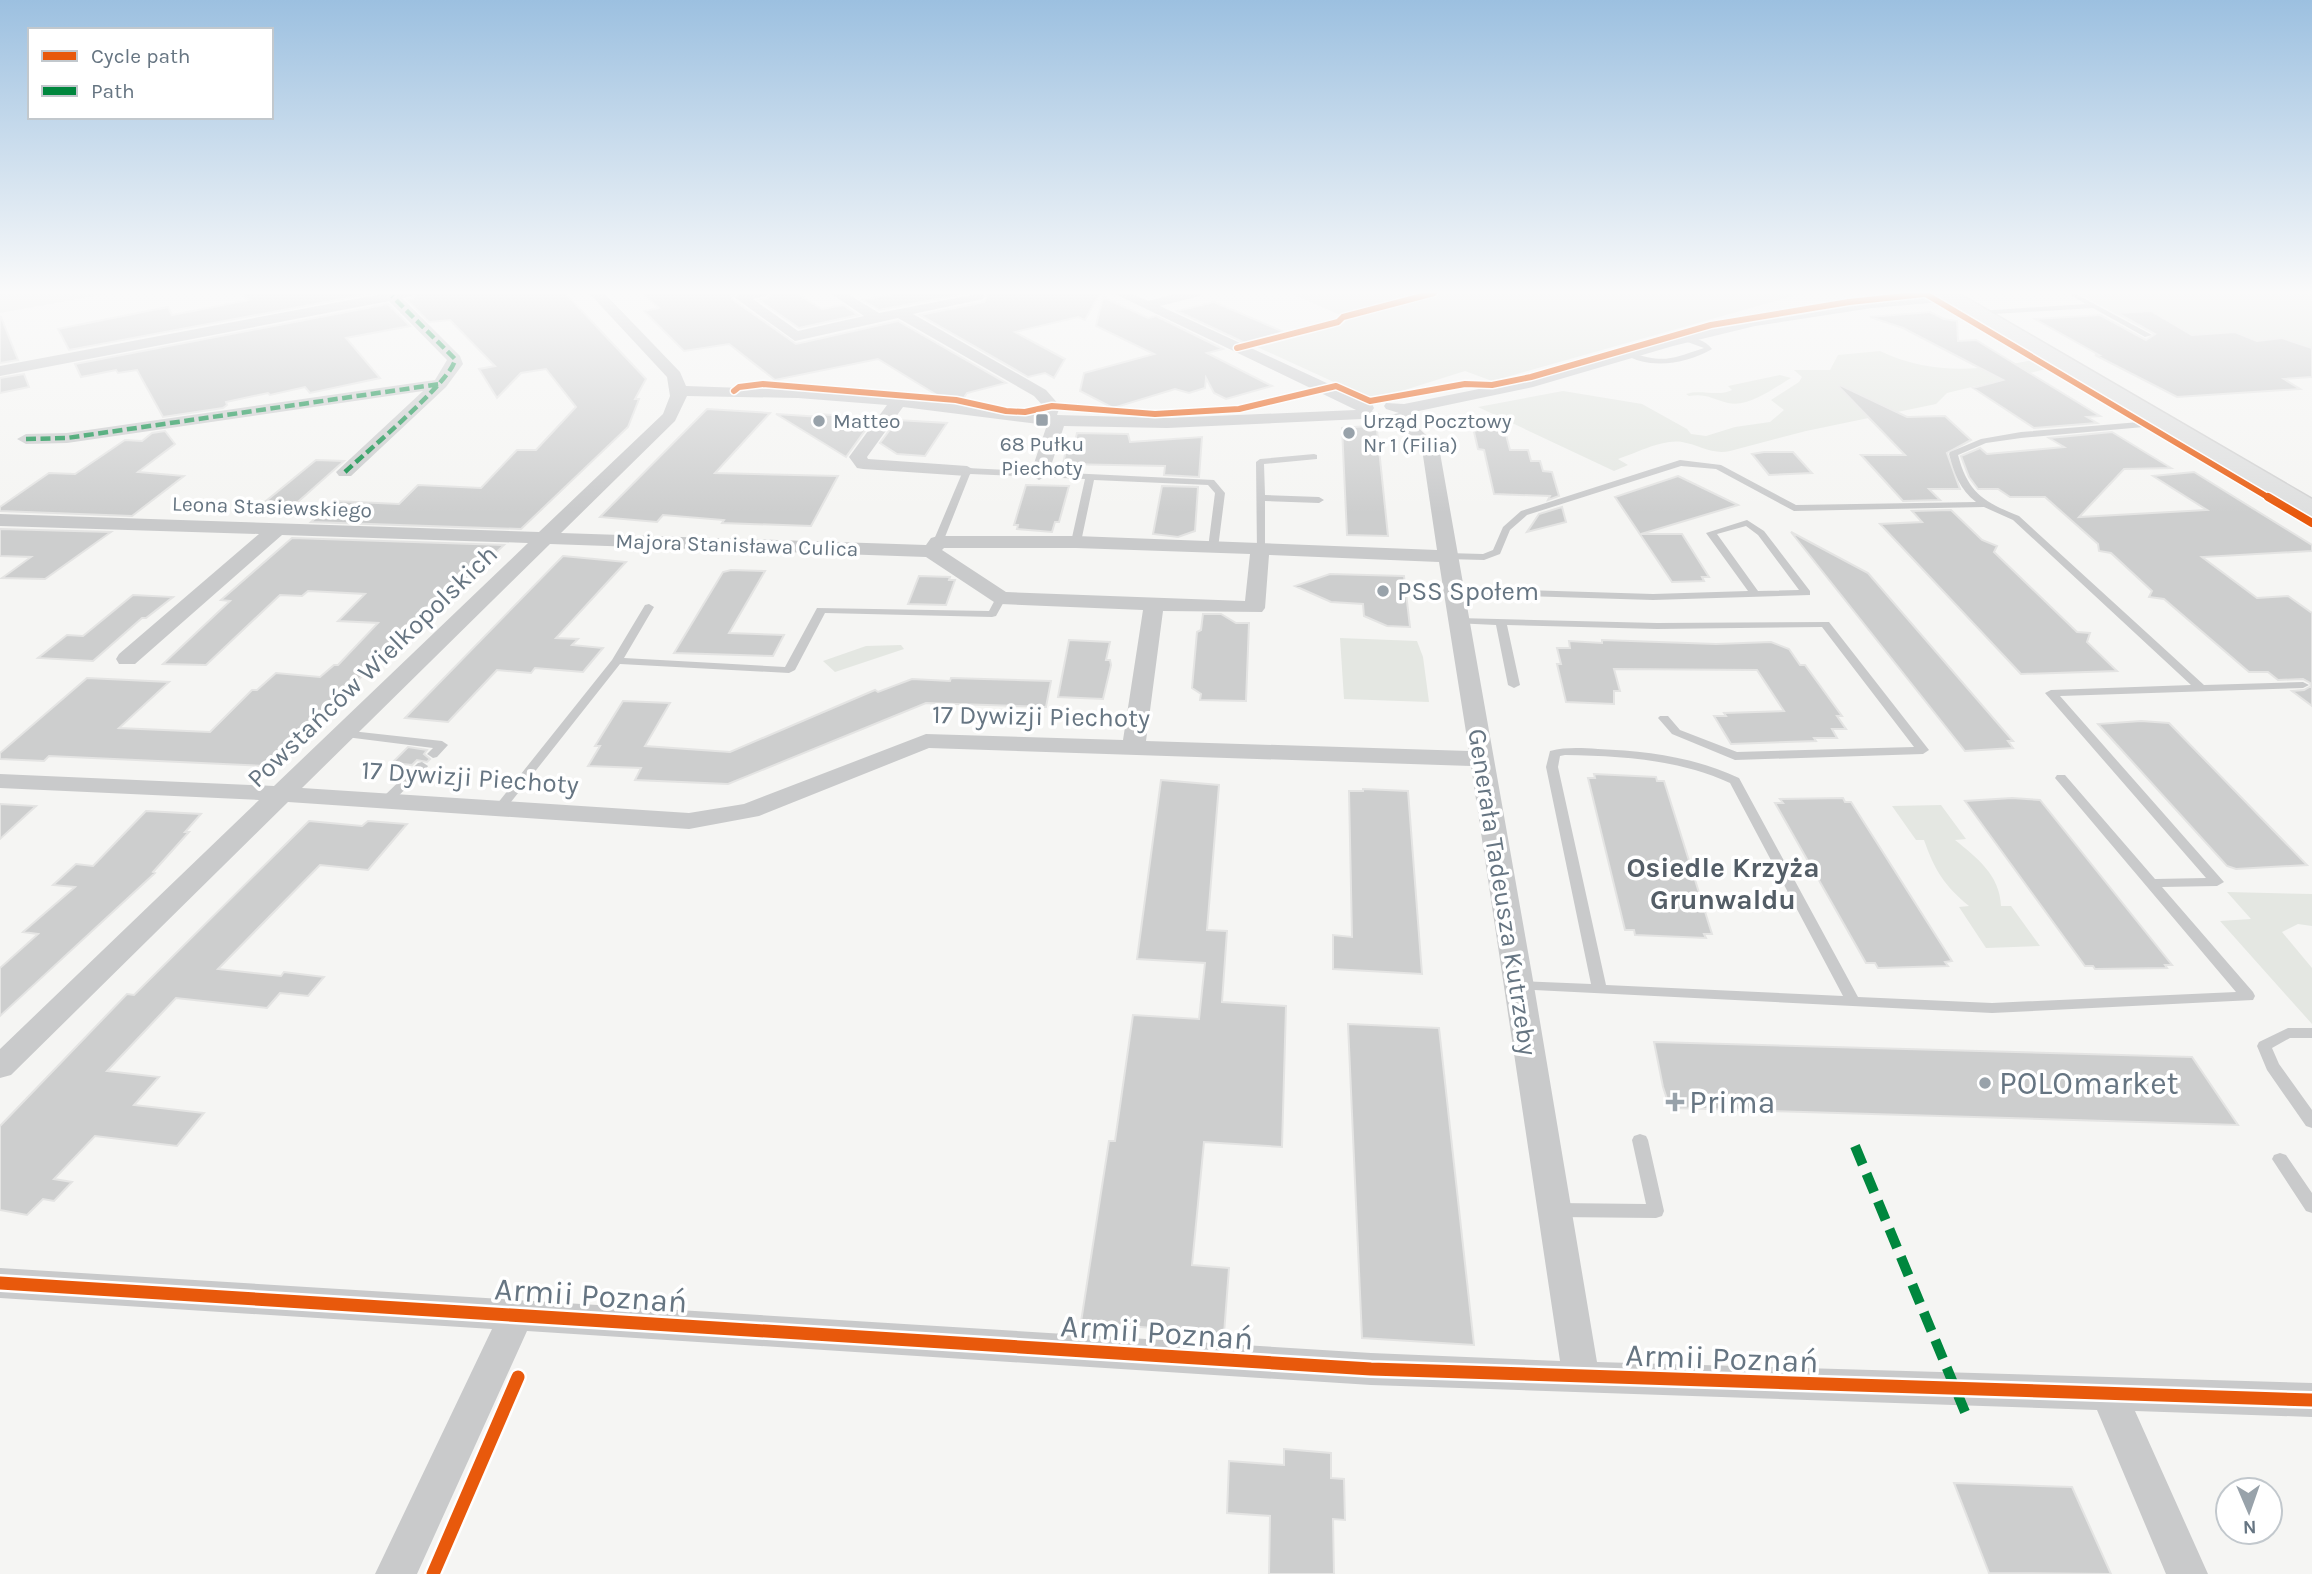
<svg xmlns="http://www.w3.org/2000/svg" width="2312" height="1574" viewBox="0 0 2312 1574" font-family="Karla,sans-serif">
	<rect width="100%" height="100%" fill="#f5f5f3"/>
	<path fill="#e4e7e2" d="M0,293h111l-111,20z
		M1290,293h134l-84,22z
		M1441,293h363l-312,88 -27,-10 -92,29 -118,-54 89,-23 5,-6z
		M2077,293h235v68l-135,-14z
		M1880,351c50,24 100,20 153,9l13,9 -99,24 -11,11 -130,27 -76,20c-18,4 -30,-6 -48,-9 -20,-3 -45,11 -64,17l10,6 -14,6 -136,-64 85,-16 79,13 45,25 4,5 15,2 29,-9 35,-5 14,-12 -13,-10 28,-18 3,-5 -8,-7h36l8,-15z
		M1780,375l11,3c-17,10 -43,30 -63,25 -15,-4 -23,-10 -39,-7l-3,-2c15,-5 32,3 46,-4l-4,-4z
		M1340,638l77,3 6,16 6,45 -85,-3z
		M901,645l3,4 -69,23 -12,-11 43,-15z
		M1941,805l25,34 -11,1c22,18 45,35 46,66h10l29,40 -54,2 -27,-41 10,-1c-25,-21 -34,-35 -45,-66h-8l-24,-34z
		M2227,892l85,2v32l-14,-2 -16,8 30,36v56l-92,-103 31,-2z"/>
	<path fill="#cdcece" stroke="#e4e4e3" stroke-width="2" d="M242,293h132l-305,57 -11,-21 110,-22 4,8 77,-15z
		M418,293h147l81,86 -11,20h4l-11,28 -107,102 -210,-7 23,-21 65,3 19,-19 63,3 36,-38h19l40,-43 -30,-38 -25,4 -24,25 -18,-29 16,-3 -45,-46 -21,2 -22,-22 8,-3z
		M642,293h94l-4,3v3l64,45 102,-23 108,62 -39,10 -6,9 -16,-2 -67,-41 -103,21 -46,-36 -45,7 -40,-40 15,-3z
		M771,293h24l27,16 21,-4 15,10 -59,13 -40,-28 8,-1z
		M897,293h72l-90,17 -16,-10z
		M985,293h115l-15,27 -7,-3 -63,15 50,27 -11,19 -9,-5 -17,4 -108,-62 64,-13 4,-6z
		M1103,297l45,21 8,-2 67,33 -16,4 65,33 -46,13 -12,-6 -8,-15 -1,10 -16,5 -14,-4 -62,19 -33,-17 4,-18 70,-19 -58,-28z
		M1214,302l70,30 -39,11 -68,-32z
		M388,304l22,22 -64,12 34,40 -70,15 -5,-6 -35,8 -2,-2 -42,9 1,3 -4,3 -60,9 -26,-47 -19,3 -2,-3 -35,7 -6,-13z
		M2151,311l41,24 43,-3 22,9 25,-3 30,10v29l-28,2 16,10 -123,8 -82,-42h4l-64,-36 65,-4 46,25 9,-6 -37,-21z
		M1930,312l14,7 13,2 1,20 18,-1 124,76 -13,1 10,6 -63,5 -61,-40 30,-8 -100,-52 -33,-11z
		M1,317l17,43 -18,3v-45z
		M24,374l5,13 -29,6v-15z
		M1840,385l67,32 38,-1 26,24 -24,13 13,36h-31l11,11 -37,1 -42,-46h44l-66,-68z
		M707,409l63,4 -55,60 123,3 -27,50 -89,-3 2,-3 -61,-5 -6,7 -57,-5z
		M776,414l46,3 -4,-3 56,4 -28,39z
		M897,420l50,3 -22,33 -28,-2 -17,-11z
		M1367,426l1,4h9l11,106 -41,-1 -5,-107z
		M1484,426l20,1 6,23h18l3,11h9l3,10 9,1 7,24 -11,4 2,-4 -56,-2 -10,-44 -6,-1 -4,-17z
		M165,431l10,13 -37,28 46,4 -52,40 -132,-5v-4l49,-34 26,1 50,-34 17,1 10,-8z
		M2112,432l59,36 -47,1 -45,48 128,-7 -54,-34 41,-4 118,73v6l-110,6 55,41 31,-2 24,17v93l-20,-15 12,-1 7,-4 -1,-3 -7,-4 -25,1 -10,-8h-19l-85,-73 -15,-2 3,-6 -41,-38 -12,-2 -1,-7 -53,-47h-35l-12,-8h-20l-9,-12 -8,-21 19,-8 7,6 77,-7 -15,-9z
		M1077,433l51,1 2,8 72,-5 -3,40 -35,-2 1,-9 -102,-2 5,-23h7z
		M1764,452h29l19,21 -43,2 -17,-21z
		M316,460l28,1 -62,55 -33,-1z
		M1678,476l60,29 -97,29h41l27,43h-7l2,4 -32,1 -57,-85z
		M1026,485l43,1 -10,36h-4l-3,10 -35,-3 1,-4h-4z
		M1162,486l36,1 -3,44 -17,6 -25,-3z
		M1562,507l4,15 -39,10 12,-18z
		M1951,510l31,30 15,6 -3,6 83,80 13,1 -3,9 30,29 -96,3 -141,-150 42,-2 -10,-11z
		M0,529l111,3 -66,47 -43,-1 29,-21 -31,-1z
		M1791,532l77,41 145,168h-5l5,7 -48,3z
		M292,538l212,7 -59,55h-7l-38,41 -88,82h-6l-39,43 -218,-10 -5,5 -44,-2v-6l87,-75 82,4 -50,46 91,4 42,-42h5l19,-17 44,4 14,-12h4l40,-42 -40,-2 27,-27 -57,-3 -6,5 -22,-1 -74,70 -43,-1 67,-63 -9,-1z
		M563,556l63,6 -70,76 22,1 -6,6 31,3 -20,24 -48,-4 -4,5 -34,-3 -49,52 -43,-4z
		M731,570l34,1 -36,62 55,2 -11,21 -99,-3 49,-81z
		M1330,574l74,2 6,51 -23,-1 -23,-10 -1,-12 -32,-2 -36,-16z
		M919,576l31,1 -1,3h6l-9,25 -38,-1z
		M133,595l40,2 -27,21h-4l-49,43 -55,-3 29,-23 16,1z
		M1203,614h18l15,9h13l-3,78 -46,-1 1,-6 -9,-6 5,-56 4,-2z
		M1069,640l41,2 -4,18h4l1,5 -8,34 -45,-2z
		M1602,640l114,4 55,-2 18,7 11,16h5l37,51h-5l9,13h-14l5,9h-23l2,3 -85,3 -17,-28h12l-2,-3 60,-2 -27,-41 -143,-1 6,22h-6v13l-48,-2 -9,-38h4l-4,-16h13l-1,-7 33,2z
		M951,678l100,3 -5,26 -120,-4 -198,81 -93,-4 6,-12 -53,-2 12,-20h-5l28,-45 47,2 -25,43 85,6 145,-62 3,2 34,-13 38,2z
		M2141,721l28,2 138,142 -71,4 -9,-3 -129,-142z
		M408,747l19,3 -3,4 6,5 -3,3 -10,-2 -5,5 -20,-2z
		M1594,774l62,3 1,4h7l48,153h-8l2,4 -71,-3 -1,-5h-9l-37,-152h7z
		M1161,780l58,5 -12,145 20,1 -5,71 64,4 -4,141 -78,-5 -12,123 37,3 -5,66 -143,-12 28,-181h6l18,-126 66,4 6,-56 -68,-4z
		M1363,789l45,2 14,183 -89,-5v-34l19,2 -3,-146h14z
		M1843,798l2,4h6l101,159 -7,1 3,4 -70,2 -3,-5h-9l-91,-160h8l-3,-4z
		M2012,798l28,2 132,165h-7l2,3 -72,1 -2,-3h-8l-120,-165z
		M0,804l36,2 -36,33z
		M146,811l55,3 -16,18h4l-36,40 2,1 -155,143v-48l38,-34 -15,-2 52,-45 -22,-2 23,-21 17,2z
		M309,821l53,5 6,-5 39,3 -39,46 -48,-5 -102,104 63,7 3,-4 40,5 -16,19 -28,-3 -13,15 -91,-10 -69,73 52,6 -25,28 70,8 -27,33 -82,-10 -41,43 18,3 -18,19 -11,-2 -16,16 -27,-5v-84l127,-132 7,1z
		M1348,1024l91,4 35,317 -112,-7z
		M1654,1042l538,15 46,68 -564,-17 -5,-3 -6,-18z
		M1284,1449l47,4v25l13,1 1,41 -12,-1 1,55h-65l1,-58 -43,-3 2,-52 55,4z
		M1954,1483l118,4 39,87 -122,-1z"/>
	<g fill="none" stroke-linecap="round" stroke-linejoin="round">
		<g stroke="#d1d1d1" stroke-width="3">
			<path id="secondary" d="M1934,293h24l354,206v19l-9,-2 -366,-219z"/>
		</g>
		<path fill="#c9cacb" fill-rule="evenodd" d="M2074,293l78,42 -7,2 -52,-29 -115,7 -4,-2 4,-2 108,-7 -14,-8v-2z
			M1682,336c9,0 25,5 30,13 -26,15 -62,21 -88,5l4,-2c37,11 40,8 76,-4l-22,-8z
			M2163,420l3,1v4l-145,13 -35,5 -28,12c10,38 26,47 61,61l185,169 99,-3 6,3 -6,3 -243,8 164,186 -7,4 -55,1 91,105 2,4 -2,4 -261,13 -477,-24 -2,-3 2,-3 5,-2 71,3 -45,-217 4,-16c16,-4 31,-3 48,-2 49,2 96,8 141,29l119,219 134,6 244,-11 -181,-214 2,-3h8l90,104 51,-1 -161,-185 6,-3 140,-5 -178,-165 -29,-13 -190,4 -78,-42 -35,-3 -154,49 -17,15 -10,24 -16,6 -37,-1 -5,-3 5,-3 36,1 10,-4 10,-23 18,-16 159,-51 41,5 75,40 180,-3c-16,-12 -22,-29 -27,-48l1,-2 31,-13 40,-7zM1565,755c57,1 112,4 165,28l113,213 -237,-11 -48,-218 2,-11z
			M1314,454l3,1v4l-53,5 1,31 54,2 5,3 -5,3 -54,-2v49l-2,2h-6l-1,-90 4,-3z
			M967,468l247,12 11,13 -7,55 -5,3 -5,-3 7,-55 -7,-8 -114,-5 -13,62 -5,3 -5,-3 14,-63 -115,-5 -27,68 -5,3 -3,-1 -2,-2 30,-71z
			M1747,520l17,11 46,60v4l-157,5 -199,-6 -5,-3 5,-3 199,6 95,-3 -42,-58zM1746,526l12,9 41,55 -41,1 -41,-57z
			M1001,595l5,3 -10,18 -4,1 -167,-4 -30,57 -6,3 -169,-9 -117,148h-8l-2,-3 119,-149 33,-55 4,-1 5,3 -30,51 161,9 32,-59 172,3 8,-15z
			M1458,618l199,5 172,-1 100,128 -6,4 -188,6 -63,-26 -14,-16 2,-2h8l12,14 57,22 177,-5 -92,-120 -165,2 -150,-4 13,60 -6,3 -6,-3 -12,-60 -42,-2 -1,-2 1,-2z
			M342,730l100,11 6,4 -11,12 -4,1 -6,-4 6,-6 -95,-12 -2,-2 2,-2z
			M422,762l6,4 -2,3 -36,35h-8l-2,-3 2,-3 36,-35z
			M2288,1028h24v10h-22l-18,10 7,16 33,46v18l-6,-2 -39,-56 -10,-24 2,-4z
			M1640,1134l6,2 2,4 16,71 -2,5 -6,2 -99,-1 -6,-2 -2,-5 2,-5 6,-2 89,1 -14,-64 2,-4z
			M2280,1153l6,2 26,38v20l-6,-2 -34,-52 2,-4z"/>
		<path fill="#c9cacb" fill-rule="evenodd" d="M387,293h28l-2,3 -11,2 58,58 3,8 -17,23 -95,89h-12l-3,-4 87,-81 -356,52 -41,1 -9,-5 9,-5 41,-1 368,-53 12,-20 -58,-59 -389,75v-10z
			M589,293h15l76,79 6,14 171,6 184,22 3,-7 -10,-11 -136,-78 -103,23 -61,-44 7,-4h27l-2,3 -13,3 45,32 66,-15 -34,-23h16l33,20 103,-20 3,3 -2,3 -70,15 133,76 14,16 -3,9 110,3 189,-8 -243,-117h18l17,8 31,-8h23l-2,3 -40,10 212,98 2,4 -2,3 13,5 14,-3 -13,-4 -2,-3 2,-3 18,1 120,-24 140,-41 91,-21 117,-18 85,-6v6l-5,1 -80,7 -117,18 -82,20 -140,41 -119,25 -3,9 28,26 95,539 63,376 715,21v34l-177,-6 73,163h-42l-69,-164 -726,-25 -844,-54 -110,243h-42l117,-245 -492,-31v-30l1371,85 189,8 -89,-595 -542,-18 -170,68 -70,13 -401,-27 -277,273 -11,3v-29l259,-249 -259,-12v-14l274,12 254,-243 -246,-8 -147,129h-16l-3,-5 3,-5 140,-120 -259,-8v-12l539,18 124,-118 7,-18 -3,-19zM687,396l111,2 89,7 -38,52 8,11 6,1 104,7 9,-5 -9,-5 -99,-7 -1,-2 36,-50 144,18 -17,50 9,5 9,-5 16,-49 103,2 195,-9 18,7h16l26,23 15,101 -361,-14h-138l-7,2 -5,7 -365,-12 114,-112zM550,544l376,13 68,45 7,2 142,6 -20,130 -197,-6 -182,70 -55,9 -387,-25zM944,548h132l174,6 -5,47 -239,-9 -64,-42zM1269,555l170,7 30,189 -323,-10 17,-130 99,1 3,-4z"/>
		<use href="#secondary" fill="#dedfdf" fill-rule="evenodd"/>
		<path stroke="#00873e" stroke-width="4.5" stroke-dasharray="10 4.5" stroke-linecap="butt" d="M26,439l41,-1 373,-54
			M345,472c19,-18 109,-93 110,-113l-63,-63"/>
		<path stroke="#00873e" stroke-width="10" stroke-dasharray="20 10" stroke-linecap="butt" d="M1855,1146l110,266"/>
		<g stroke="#fff" stroke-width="9">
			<path id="cycleway-far2" d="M1924,293l347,206
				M1237,348l101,-26 5,-5 91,-24
				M734,391l5,-4 24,-3 193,16 50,11 19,1 27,-6 103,8 84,-5 97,-23 34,15 95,-17 27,1 39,-8 180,-52 138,-23 75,-8"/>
		</g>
		<g stroke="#fff" stroke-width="11">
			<path id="cycleway-far1" d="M2268,497l44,26"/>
		</g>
		<g stroke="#fff" stroke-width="18">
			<path id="cycleway" d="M0,1283l1371,86 941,31
				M433,1574l85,-197"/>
		</g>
		<use href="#cycleway-far2" stroke="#e8590c" stroke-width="6"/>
		<use href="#cycleway-far1" stroke="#e8590c" stroke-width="8"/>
		<use href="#cycleway" stroke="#e8590c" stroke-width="13"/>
	</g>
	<linearGradient id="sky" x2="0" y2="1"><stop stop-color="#9cc0e0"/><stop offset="0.57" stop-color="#fafafa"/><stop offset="1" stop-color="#fafafa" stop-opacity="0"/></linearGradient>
	<rect width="2312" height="513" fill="url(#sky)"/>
	<g fill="#98a2aa" stroke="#fff" stroke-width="2.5">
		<rect x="1035" y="413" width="14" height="14" rx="3.5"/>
		<circle cx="819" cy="421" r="7"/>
		<circle cx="1349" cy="433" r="7"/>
		<circle cx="1383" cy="591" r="7"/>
		<circle cx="1985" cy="1083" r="7"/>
		<path d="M1671.5 1091.5h7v7h7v7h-7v7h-7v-7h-7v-7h7z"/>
	</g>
	<g text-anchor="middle" stroke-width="7" stroke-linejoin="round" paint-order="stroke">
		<g font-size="21" fill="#667582" stroke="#fff" text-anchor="start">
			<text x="833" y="428">Matteo</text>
			<text x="1363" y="428">Urząd Pocztowy<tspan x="1363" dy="24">Nr 1 (Filia)</tspan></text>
			<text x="1042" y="451" text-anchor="middle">68 Pułku<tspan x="1042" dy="24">Piechoty</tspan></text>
		</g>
		<g font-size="21" fill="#667582" stroke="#fff">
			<text transform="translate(272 507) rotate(2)" y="7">Leona Stasiewskiego</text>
			<text transform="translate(737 545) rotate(2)" y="7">Majora Stanisława Culica</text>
		</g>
		<g font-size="26" fill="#667582" stroke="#fff" text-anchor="start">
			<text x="1397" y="600">PSS Społem</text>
		</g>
		<g font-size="26" fill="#667582" stroke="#fff">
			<text transform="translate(372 666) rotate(-44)" y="9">Powstańców Wielkopolskich</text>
			<text transform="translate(1041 716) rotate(1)" y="9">17 Dywizji Piechoty</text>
			<text transform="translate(470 777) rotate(4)" y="9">17 Dywizji Piechoty</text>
			<text transform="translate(1503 892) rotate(81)" y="9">Generała Tadeusza Kutrzeby</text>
		</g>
		<g font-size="28" font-weight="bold" fill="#545e67" stroke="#fff">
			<text x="1723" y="877">Osiedle Krzyża<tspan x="1723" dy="32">Grunwaldu</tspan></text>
		</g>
		<g font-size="32" fill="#667582" stroke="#fff" text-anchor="start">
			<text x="1999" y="1094">POLOmarket</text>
			<text x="1689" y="1113">Prima</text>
		</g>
		<g font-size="32" fill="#667582" stroke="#fff">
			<text transform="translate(591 1295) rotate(4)" y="11">Armii Poznań</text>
			<text transform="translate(1157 1332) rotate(4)" y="11">Armii Poznań</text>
			<text transform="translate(1722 1358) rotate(2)" y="11">Armii Poznań</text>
		</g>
	</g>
	<rect x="28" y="28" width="245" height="91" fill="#ffffff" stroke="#c2c8cd" stroke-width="2"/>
	<rect x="42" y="51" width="35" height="10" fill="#e8590c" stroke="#c2c8cd" stroke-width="2"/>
	<text x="91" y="63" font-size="21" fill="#667582">Cycle path</text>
	<rect x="42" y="86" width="35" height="10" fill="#00873e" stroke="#c2c8cd" stroke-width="2"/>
	<text x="91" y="98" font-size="21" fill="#667582">Path</text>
	<g transform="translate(2249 1511) rotate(178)"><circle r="33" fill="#ffffff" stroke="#c2c8cd" stroke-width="2"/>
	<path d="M0-5L12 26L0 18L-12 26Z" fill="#98a2aa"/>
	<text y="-10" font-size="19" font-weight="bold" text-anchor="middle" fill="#667582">N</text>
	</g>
</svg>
